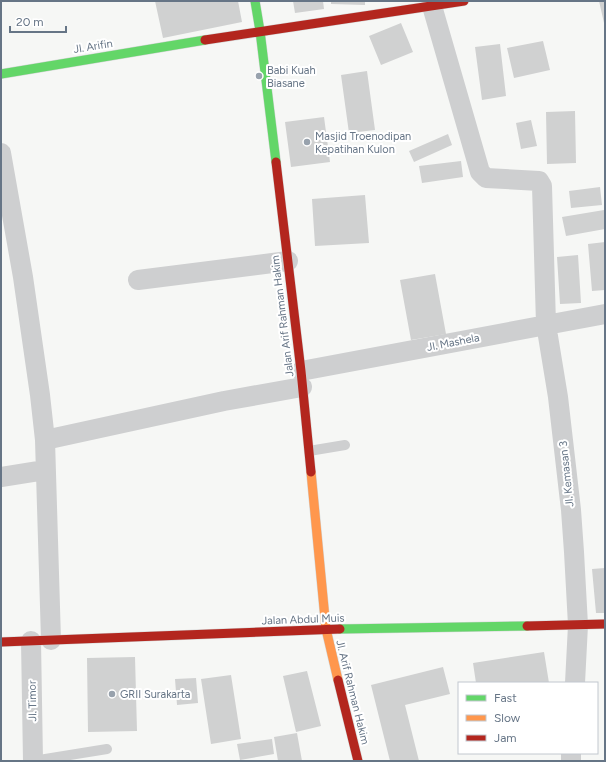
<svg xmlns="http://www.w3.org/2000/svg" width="606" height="762" viewBox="0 0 606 762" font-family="Figtree,sans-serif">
	<rect width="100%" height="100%" fill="#f6f7f5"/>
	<path fill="#d0d1d1" d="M155,1h83l4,21 -79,16z
		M293,1h30l1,8 -29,4z
		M331,1h34v4l-34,-1z
		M599,1h6v22h-1z
		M401,23l12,29 -32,13 -12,-29z
		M543,41l7,29 -36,8 -7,-30z
		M500,44l6,52 -24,4 -7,-53z
		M367,71l8,59 -26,3 -8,-58z
		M575,111l1,52 -29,1 -1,-52z
		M324,117l6,45 -39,5 -6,-45z
		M531,120l6,26 -16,3 -5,-26z
		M448,134l4,11 -38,17 -5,-11z
		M461,161l2,16 -41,6 -3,-17z
		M600,187l2,18 -31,3 -2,-17z
		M365,195l4,48 -54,3 -3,-47z
		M604,210l1,19 -39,7 -4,-19z
		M605,242v48l-13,1 -4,-47z
		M578,255l3,48 -21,1 -3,-47z
		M435,274l11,60 -35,6 -11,-60z
		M605,568v45h-9l-4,-44z
		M544,652l5,31h-73l-3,-20z
		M135,657l2,74 -49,1 -1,-74z
		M443,667l7,27 -45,11 14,56h-29l-19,-76z
		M307,671l14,55 -25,6 -13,-56z
		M231,675l10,64 -30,5 -10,-65z
		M196,678l2,25 -21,2 -2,-26z
		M297,733l5,28h-24l-4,-24z
		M272,739l2,15 -34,6 -3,-16z"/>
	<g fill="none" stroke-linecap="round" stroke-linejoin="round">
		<g stroke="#d3d5d5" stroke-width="10">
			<path id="fast" d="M255,1l5,30 16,131
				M1,74l204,-34
				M340,629l187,-3"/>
		</g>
		<g stroke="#d3d5d5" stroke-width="10">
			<path id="slow" d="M311,472l15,157 12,51"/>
		</g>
		<g stroke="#d3d5d5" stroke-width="10">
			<path id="jam" d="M205,40l259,-39
				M276,162l25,209 10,101
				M527,626l78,-2
				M1,642l339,-13
				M338,680l20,81"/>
		</g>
		<path stroke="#cecfd0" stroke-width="10" d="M309,451l36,-6
			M33,761l74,-12"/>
		<path stroke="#cecfd0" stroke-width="20" d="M432,6l48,166 6,6 53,3 3,5 4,138 12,73 13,113 3,42 4,73 -3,58
			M1,153l22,124 17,118 5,45 6,200
			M138,280l150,-19
			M301,371l304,-57
			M45,440l179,-39 78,-14
			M1,477l44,-7
			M31,641l2,120
			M571,761v-8"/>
		<use href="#fast" stroke="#63d668" stroke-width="9"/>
		<use href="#slow" stroke="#ff974d" stroke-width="9"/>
		<use href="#jam" stroke="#b3261e" stroke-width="9"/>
	</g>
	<g fill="#98a2ad" stroke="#fff" stroke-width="1.5">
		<circle cx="259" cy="76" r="4"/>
		<circle cx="307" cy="142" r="4"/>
		<circle cx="112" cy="694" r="4"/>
	</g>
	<g text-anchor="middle" stroke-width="4" stroke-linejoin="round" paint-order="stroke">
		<g font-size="11" fill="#667586" stroke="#fff">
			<text transform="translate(93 46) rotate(-9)" y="4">Jl. Arifin</text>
			<text transform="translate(282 316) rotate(-97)" y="4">Jalan Arif Rahman Hakim</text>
			<text transform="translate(453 342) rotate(-11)" y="4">Jl. Mashela</text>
			<text transform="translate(566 474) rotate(-96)" y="4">Jl. Kemasan 3</text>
			<text transform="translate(303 619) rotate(-2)" y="4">Jalan Abdul Muis</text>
			<text transform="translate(353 692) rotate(76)" y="4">Jl. Arif Rahman Hakim</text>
			<text transform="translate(32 701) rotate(-91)" y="4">Jl. Timor</text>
		</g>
		<g font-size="11" fill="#667586" stroke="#fff" text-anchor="start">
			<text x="267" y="74">Babi Kuah<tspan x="267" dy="13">Biasane</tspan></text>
			<text x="315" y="140">Masjid Troenodipan<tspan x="315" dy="13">Kepatihan Kulon</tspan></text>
			<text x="120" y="698">GRII Surakarta</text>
		</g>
	</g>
	<rect width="606" height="762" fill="none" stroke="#667586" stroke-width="4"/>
	<rect x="458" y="682" width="140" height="72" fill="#ffffff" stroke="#c2c8cf"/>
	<rect x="466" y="695" width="20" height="6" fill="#63d668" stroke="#c2c8cf"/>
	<text x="494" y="702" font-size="12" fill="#667586">Fast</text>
	<rect x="466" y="715" width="20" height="6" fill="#ff974d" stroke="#c2c8cf"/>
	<text x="494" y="722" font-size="12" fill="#667586">Slow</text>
	<rect x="466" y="735" width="20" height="6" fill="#b3261e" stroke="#c2c8cf"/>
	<text x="494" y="742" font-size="12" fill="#667586">Jam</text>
	<path d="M10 26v6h56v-6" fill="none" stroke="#667586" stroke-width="2"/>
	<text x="16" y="26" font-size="12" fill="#667586" stroke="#ffffff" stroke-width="3" paint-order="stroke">20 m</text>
</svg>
